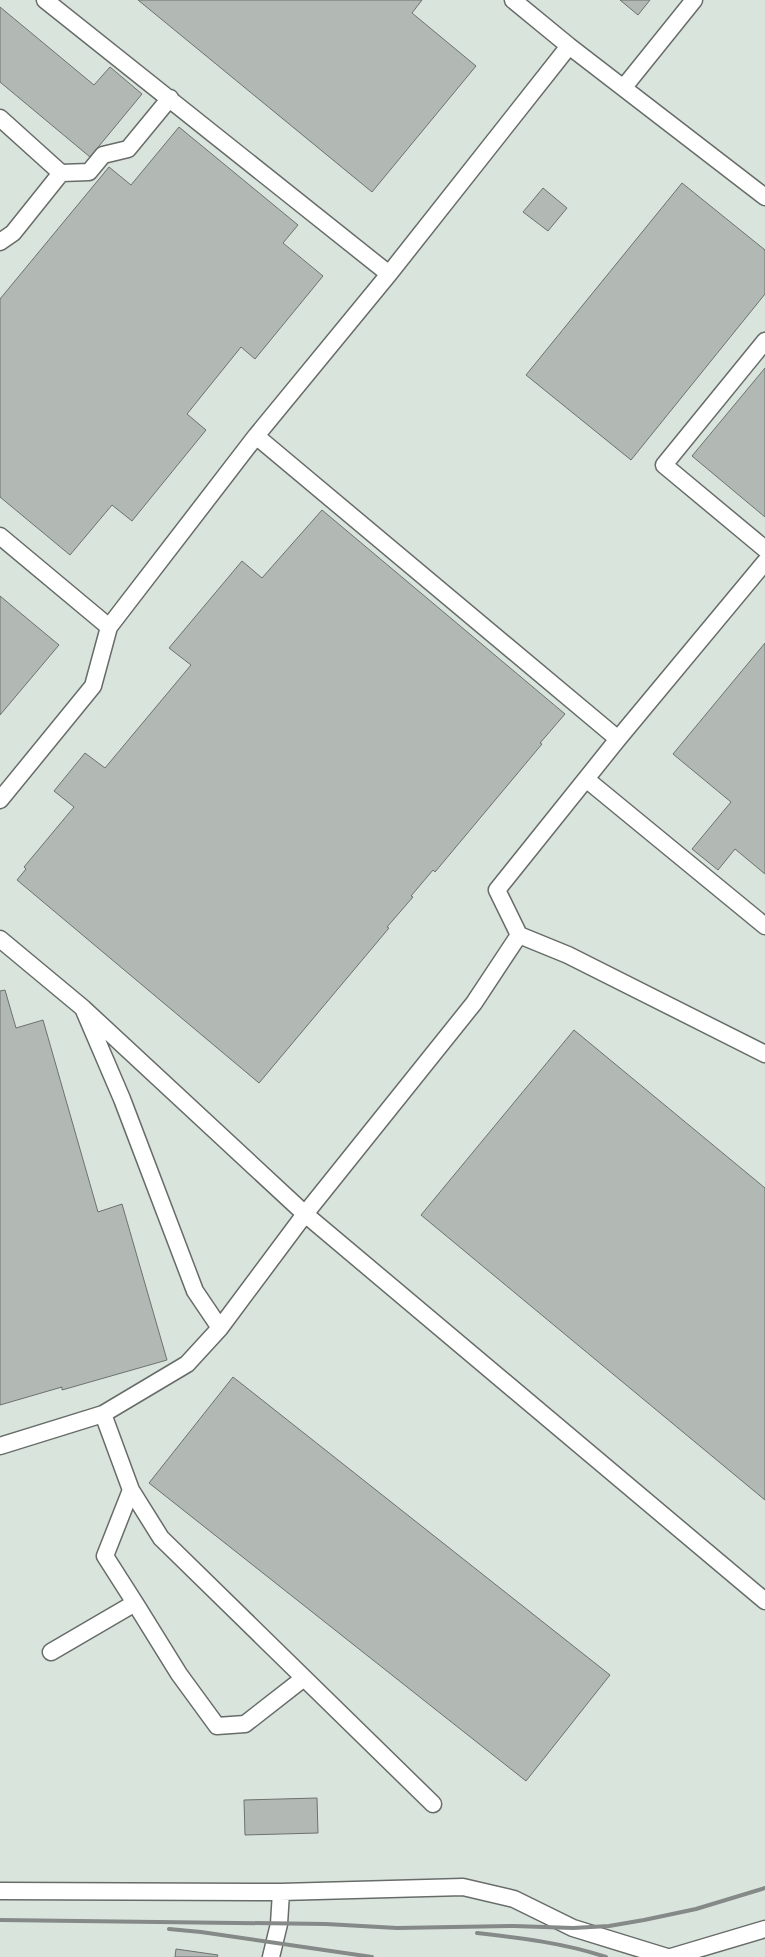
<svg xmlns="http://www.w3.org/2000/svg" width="765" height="1957" viewBox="0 0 765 1957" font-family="Barlow,sans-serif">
	<rect width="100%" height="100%" fill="#e9efeb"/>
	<path fill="#d9e5dc" d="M0,0h765v1957h-765z"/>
	<path fill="#b2b8b4" stroke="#6d726e" d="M138,0h284l-10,13 64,53 -104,126z
		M620,0h30l-12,15z
		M0,7l94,78 16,-18 32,27 -52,63 -90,-75z
		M179,127l119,98 -15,18 40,33 -68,83 -14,-12 -54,67 19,16 -74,91 -20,-16 -42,50 -70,-58v-198l109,-132 22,18z
		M682,183l83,67v44l-134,166 -105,-85z
		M543,188l24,20 -19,23 -25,-19z
		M765,368v149l-73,-61z
		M322,510l243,204 -25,29 2,1 -107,128 -2,-2 -22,26 2,1 -26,30 2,1 -130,155 -242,-203 9,-11 -2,-2 50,-60 -20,-16 31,-38 20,15 86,-103 -22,-17 73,-87 20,17z
		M0,596l59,49 -59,70z
		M765,643v231l-30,-25 -17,21 -26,-21 39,-47 -58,-48z
		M5,990l11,38 27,-8 55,192 24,-8 45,156 -105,30v-3l-62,18v-414z
		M574,1030l191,158v312l-344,-285z
		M233,1377l377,298 -84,106 -377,-298z
		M317,1798l1,35 -73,2 -1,-35z
		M176,1949l42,6 -1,2h-42z"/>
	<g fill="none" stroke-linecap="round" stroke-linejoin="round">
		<g stroke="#676c69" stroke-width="19">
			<path id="service" d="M45,0l344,274
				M513,0l56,46 196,151
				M624,87l70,-87
				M0,118l61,55 -48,60 -13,9
				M61,173l28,-1 14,-17 25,-6 42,-51
				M765,341l-101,124 101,84
				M256,436l362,303
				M0,536l109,91
				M586,779l179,147
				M0,800l93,-114 16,-59 147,-191 133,-162 180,-228
				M519,935l49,20 197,99
				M0,939l83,69 39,91 73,192 25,37
				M83,1008l222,206 460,387
				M103,1414l28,76 30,48 272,266
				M0,1446l103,-32 84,-50 33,-36 85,-114 169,-211 45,-68 -22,-45 121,-151 147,-177
				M131,1490l-26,66 30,47
				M51,1652l84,-49 44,71 38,52 28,-2 59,-46
				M0,1891l281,1 182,-5 51,12 59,29 94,29
				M271,1957l8,-33 2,-32
				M671,1957l94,-28"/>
		</g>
		<use href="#service" stroke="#fff" stroke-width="16"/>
		<path stroke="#858987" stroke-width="4" d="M0,1920l326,4 71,4 117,-2 59,2 36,-2 35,-6 52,-11 69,-21
			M169,1929l32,3 171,25
			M477,1933c44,5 87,10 129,24"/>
	</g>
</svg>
